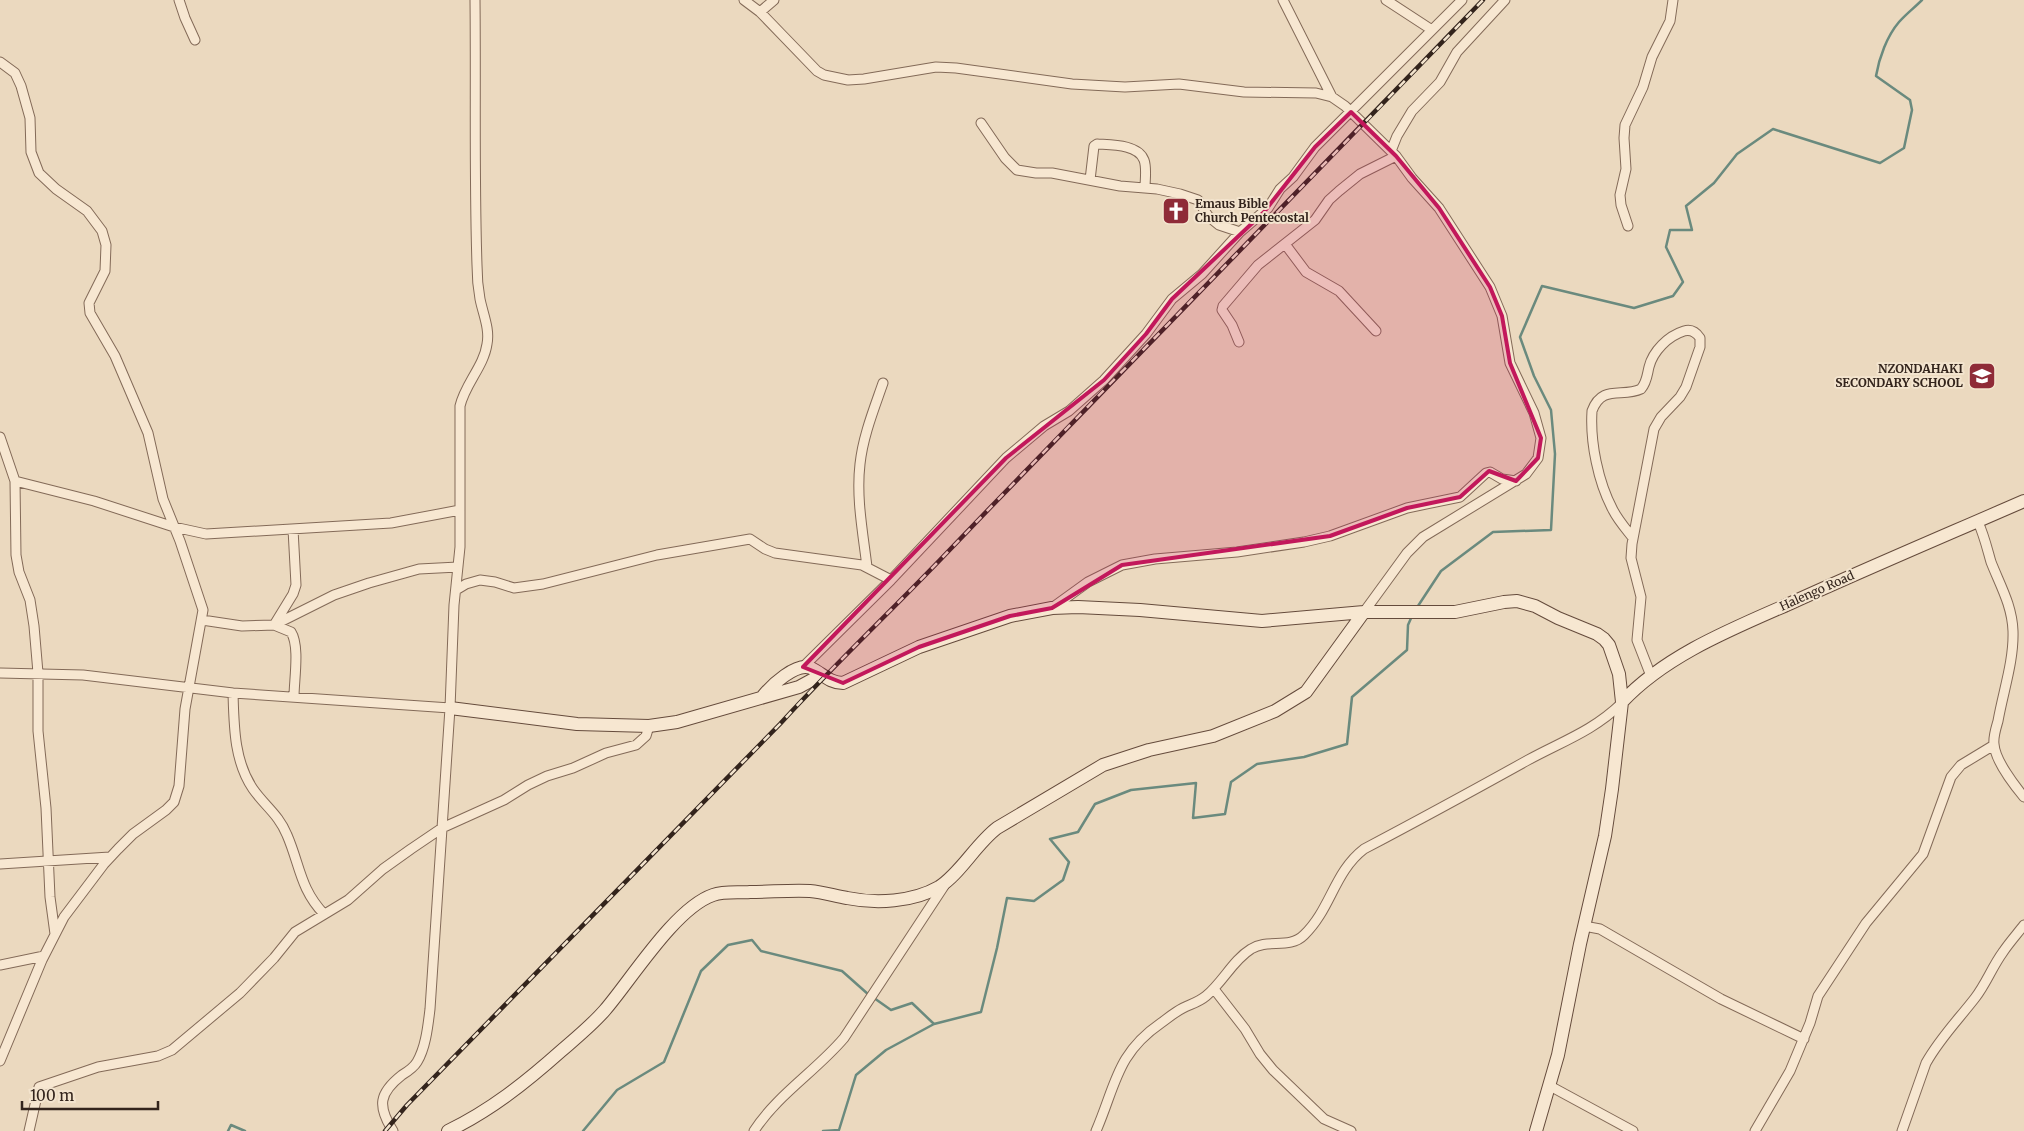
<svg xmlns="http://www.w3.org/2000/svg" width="2024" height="1131" viewBox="0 0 2024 1131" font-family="Merriweather,serif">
	<rect width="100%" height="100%" fill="#ebd9bf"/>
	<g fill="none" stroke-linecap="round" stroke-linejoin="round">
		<path stroke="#6a8a7e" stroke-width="2.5" d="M1416,609l25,-38 52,-39 58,-2 4,-76 -4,-44 -17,-34 -14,-39 22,-51 92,22 39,-12 10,-14 -17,-35 4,-17h22l-6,-24 28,-23 23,-29 36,-25 107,34 24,-15 8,-38 -2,-10 -34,-24c3,-18 11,-40 23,-54 7,-8 15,-14 23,-22
			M874,998l17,12 21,-7 22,21
			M228,1131l3,-6 14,6
			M583,1131l34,-41 47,-28 37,-91 27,-26 24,-5 9,11 81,20 27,24
			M823,1131l16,-1 17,-55 30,-25 48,-26 47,-12 16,-64 10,-50 27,3 29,-21 6,-18 -19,-23 28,-7 17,-28 36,-14 65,-7 -3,35 32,-4 6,-32 26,-18 47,-7 43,-13 5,-47 55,-47 1,-25 4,-9"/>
		<g stroke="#836a58" stroke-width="11">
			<path id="street" d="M179,0l6,18 10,22
				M744,0l16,12 57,59 7,4 24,5 16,-1 72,-12 20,1 116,16 53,3 54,-3 65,8 72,1 16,4 13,9 51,50 16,22 27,30 51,79 12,29 8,47 24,50 7,25 -3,20 -12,16 -103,63 -16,16 -43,59
				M1283,0l49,97
				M1386,0l46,30
				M760,12l14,-12
				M0,62l15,11 6,13 9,32 1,34 8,21 17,16 31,22 15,20 4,14 -1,26 -16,32 1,10 25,43 33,77 15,66 17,42 23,69 -18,99 -6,77 -5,16 -8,8 -33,24 -15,15 -14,15 -40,53 -22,43 -42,101
				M981,123l24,35 12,12 19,3h16l68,13 37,3 23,5 18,6 10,16 11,9 21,7
				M1391,151l6,-15 15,-25 28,-29 17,-30 48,-52
				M1090,180l4,-34 3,-2c13,1 41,0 47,16 3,8 1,19 1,28
				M1628,226l-7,-21 -1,-10 6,-26 -2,-31 1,-13 18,-38 9,-30 18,-36 3,-21
				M1285,244l21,28 33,19 37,40
				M1239,342l-7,-17 -10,-15 1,-4 35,-41 57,-45 14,-20 10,-9 21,-17 36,-18
				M0,437l15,44 1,74 3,17 11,28 4,26 4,47v58l8,77 4,89 5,37
				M15,481l79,20 80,26 32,7 185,-11 69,-13
				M1978,522c6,13 9,26 13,40 9,23 21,43 22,69 1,30 -10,61 -15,90 -2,7 -5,16 -4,23 1,16 20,41 30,53
				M1633,538c-7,-9 -15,-18 -20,-28 -15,-28 -23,-68 -21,-99 10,-27 30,-13 49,-22 6,-7 6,-14 8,-22 4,-16 19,-31 35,-36 7,-2 12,1 16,7v9l-14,40 -6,10 -19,20 -7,12 -22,115 -1,14 10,39 -4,43 14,36
				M867,567c-4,-34 -11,-69 -7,-103 3,-28 14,-55 23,-81
				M456,590l10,-6 14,-4 15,2 19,6 29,-4 114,-29 93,-16 15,10 10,4 87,12 29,15
				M1052,608l36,-26 34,-17 33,-6 82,-7 67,-10 26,-6 77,-28 53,-11 26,-24 4,-1 12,7 14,2
				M202,620l40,6 32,-1 17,7c9,14 3,48 3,65
				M274,625l60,-30 35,-12 50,-14 39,-2
				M274,625l19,-31 3,-9 -3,-56
				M803,667l88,-87 115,-122 38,-32 25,-15 35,-31 42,-46 26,-35 30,-25 38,-42 28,-24 12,-19 13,-12 22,-30 147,-147
				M0,673l83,2 150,18 217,15
				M233,693c1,33 1,68 20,96 12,17 26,26 34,46 13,30 13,54 37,79
				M0,864l110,-7
				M1584,926l16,3 121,70 83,40
				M0,965l44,-9
				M1214,989l31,40 15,25 13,16 51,49 27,12
				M1550,1086l83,45
				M29,1131l10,-44 59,-20 60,-11 14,-6 68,-57 34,-35 21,-26 53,-32 35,-31 28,-20 31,-21 62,-28 24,-15 19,-9 26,-8 33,-15 30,-8 10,-9 3,-10
				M393,1131c-16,-25 -14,-38 9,-56 5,-3 12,-8 15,-13 9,-15 11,-37 13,-53l20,-301 4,-103 6,-58v-141c5,-22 24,-40 27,-62 3,-15 -4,-30 -7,-45 -2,-11 -3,-22 -3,-34 -3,-88 -1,-177 -2,-265
				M754,1131c23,-36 62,-60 90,-93l100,-152
				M1096,1131c20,-46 20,-77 65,-108 7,-5 14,-11 22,-15 8,-4 16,-6 23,-12 17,-14 27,-36 45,-47 17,-11 38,1 53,-14 27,-26 30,-63 60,-86 55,-29 110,-59 164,-89 35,-19 65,-29 94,-57
				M1755,1131l35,-60 20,-48 8,-27 48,-73 57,-69 28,-77 10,-12 33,-20
				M1902,1131l24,-68c14,-25 32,-43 49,-65 11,-14 17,-31 28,-46 6,-9 14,-18 21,-27"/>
		</g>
		<g stroke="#654b3c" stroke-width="14">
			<path id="secondary" d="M763,696c9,-11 33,-34 48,-28 11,5 18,15 32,15l76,-36 91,-31 42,-8 26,-1 62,3 122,11 102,-9h91l49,-10 13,-1 18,5 23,12 39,16 7,5 5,6 10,29 3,28 -10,87 -7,47 -25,108 -22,111 -22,76
				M1622,702c44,-47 110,-73 169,-99 77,-35 155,-68 233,-102
				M450,708l127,16 72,2 28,-4 122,-35 22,-12
				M448,1131c43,-21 77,-48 113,-80 15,-13 31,-26 44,-41 26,-30 70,-102 108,-115 11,-4 25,-2 37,-3 20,0 40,-2 60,-1 13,1 25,5 37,7 29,6 66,4 92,-11 21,-13 37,-43 58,-59l106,-63 46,-15 64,-14 62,-25 31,-19 58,-80"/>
		</g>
		<use href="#street" stroke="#f7e7d1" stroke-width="9"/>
		<use href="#secondary" stroke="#f7e7d1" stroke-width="12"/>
		<g stroke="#33241c" stroke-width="4.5">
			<path id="rail" d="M385,1131l22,-26 373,-381c51,-56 106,-108 159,-163 180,-188 363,-373 544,-561"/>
		</g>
		<use href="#rail" stroke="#f3e4ce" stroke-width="2.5" stroke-dasharray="8" stroke-linecap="butt"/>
	</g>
	<path fill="#c2185b" fill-opacity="0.2" stroke="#c2185b" stroke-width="4" stroke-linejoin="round" d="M1351,112l45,44 43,52 51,79 12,29 8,47 31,75 -3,20 -22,23 -27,-10 -29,26 -53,11 -77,28 -208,29 -70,43 -42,8 -91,31 -76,36 -40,-16 203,-209 98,-78 42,-46 26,-35 92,-87 51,-65z"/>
	<defs>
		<g id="church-square" transform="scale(1.4375)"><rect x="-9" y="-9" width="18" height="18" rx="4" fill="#8f2b38" stroke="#f3e4ce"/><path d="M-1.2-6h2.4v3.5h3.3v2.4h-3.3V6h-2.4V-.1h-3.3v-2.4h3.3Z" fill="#fff"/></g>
		<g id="school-square" transform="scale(1.4375)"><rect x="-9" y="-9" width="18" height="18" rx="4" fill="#8f2b38" stroke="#f3e4ce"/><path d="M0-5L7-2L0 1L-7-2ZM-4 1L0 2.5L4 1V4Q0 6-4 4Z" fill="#fff"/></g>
	</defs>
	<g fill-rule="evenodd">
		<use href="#church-square" x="1176" y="211"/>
		<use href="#school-square" x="1982" y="376"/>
	</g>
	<g text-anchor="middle" stroke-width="4" stroke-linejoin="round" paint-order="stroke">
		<g font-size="12" font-weight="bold" fill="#33241c" stroke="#f3e4ce" text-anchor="start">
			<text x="1195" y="208">Emaus Bible<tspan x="1195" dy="14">Church Pentecostal</tspan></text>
			<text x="1963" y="373" text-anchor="end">NZONDAHAKI<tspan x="1963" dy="14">SECONDARY SCHOOL</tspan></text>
		</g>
		<g font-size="12" fill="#33241c" stroke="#f3e4ce">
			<text transform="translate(1817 591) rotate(-24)" y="4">Halengo Road</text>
		</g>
	</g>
	<path d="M22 1101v8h136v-8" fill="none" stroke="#33241c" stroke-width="2.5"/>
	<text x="30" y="1101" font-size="15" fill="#33241c" stroke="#f3e4ce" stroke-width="4" paint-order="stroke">100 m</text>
</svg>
